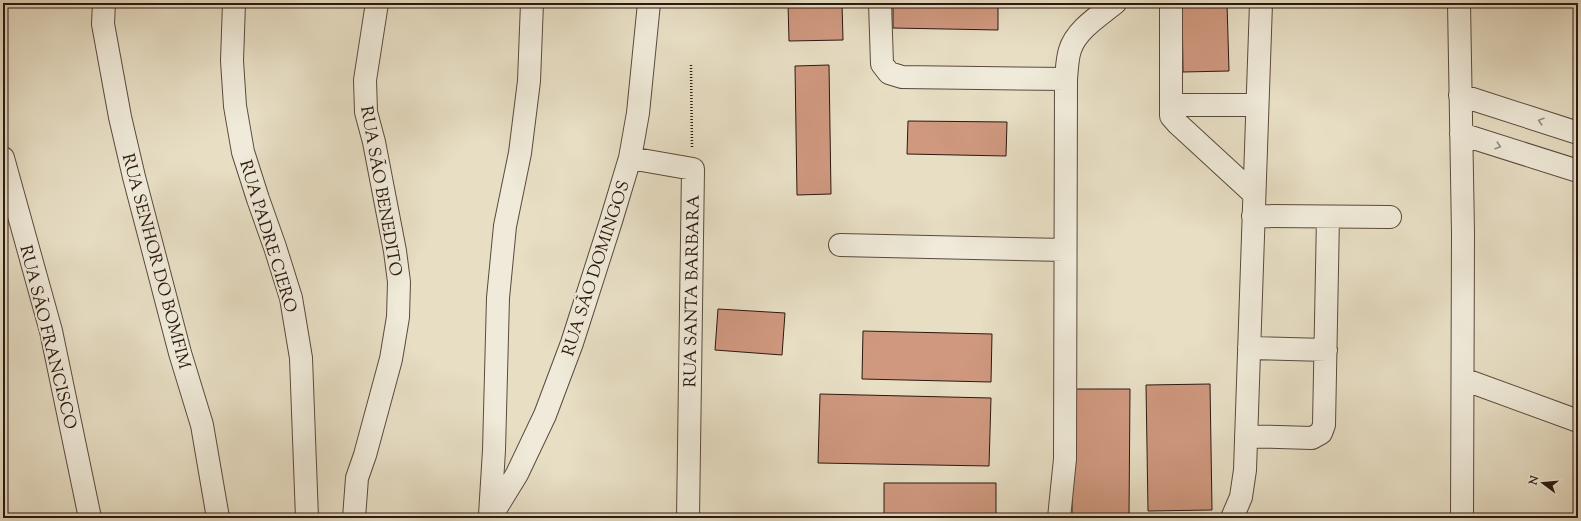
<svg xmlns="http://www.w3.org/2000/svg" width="1581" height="521" viewBox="0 0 1581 521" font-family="'Sorts Mill Goudy',serif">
	<rect width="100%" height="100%" fill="#e7dec4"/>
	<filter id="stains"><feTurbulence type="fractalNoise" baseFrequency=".005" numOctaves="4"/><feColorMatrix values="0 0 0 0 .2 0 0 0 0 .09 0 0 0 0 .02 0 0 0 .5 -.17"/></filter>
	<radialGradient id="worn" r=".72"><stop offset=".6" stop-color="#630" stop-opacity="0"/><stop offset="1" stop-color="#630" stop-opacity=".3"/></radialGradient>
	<path fill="#cf987f" stroke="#2c1810" d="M788,3h54l1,37 -54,1z
		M893,3h105v27l-105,-2z
		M1182,3h45l2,68 -46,1z
		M829,65l2,129 -34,1 -2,-129z
		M908,121l99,1 -1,34 -99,-2z
		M718,309l67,4 -3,42 -67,-5z
		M863,331l129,3 -1,48 -129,-3z
		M1210,384l2,126 -64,1 -2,-126z
		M1072,389h58l-1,129h-57z
		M820,394l171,4 -2,68 -171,-3z
		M884,483h112v35h-112z"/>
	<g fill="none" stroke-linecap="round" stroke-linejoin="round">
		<g stroke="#5b4a3d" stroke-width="24">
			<path id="minor" d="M104,3l-1,21 17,93 14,60 46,176 22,72 16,93
				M234,3l-2,58 3,45 8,46 15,47 17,48 16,51 10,60 6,160
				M880,3l2,61 7,9 13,4 164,2
				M1459,3l4,230 -1,285
				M1460,95l118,38
				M1171,110v-107
				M1461,134l117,37
				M3,158l48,173 39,187
				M630,158l63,11 -5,349
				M1254,194l-76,-70 -7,-8v-6l6,-5h80
				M1253,216l137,1
				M840,245l225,5
				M1249,348l77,2
				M1463,379l115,42
				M1246,436l66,2 9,-5 3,-8 4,-208
				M490,515l4,-65 4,-152 7,-72 15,-73 9,-72 3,-78
				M354,518l3,-40 8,-23 26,-96 7,-42 1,-35 -4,-31 -21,-109 -8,-30 -1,-32 12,-77
				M490,518l27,-44 28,-59 27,-72 39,-122 19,-63 8,-45 11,-110
				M1059,518l6,-59 1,-380c1,-9 1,-20 4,-29 6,-20 29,-34 45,-47
				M1232,518l9,-21 4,-27 16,-467"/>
		</g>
		<path stroke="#2c1810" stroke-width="2.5" stroke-dasharray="1 2" stroke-linecap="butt" d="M691,65l1,82"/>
		<use href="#minor" stroke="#efead9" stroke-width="22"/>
	</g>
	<defs><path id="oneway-chevron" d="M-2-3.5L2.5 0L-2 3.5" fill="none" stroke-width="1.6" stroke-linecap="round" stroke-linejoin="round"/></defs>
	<g stroke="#978c7f">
		<use href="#oneway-chevron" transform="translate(1541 121) rotate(-162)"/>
		<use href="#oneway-chevron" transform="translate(1498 146) rotate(18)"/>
	</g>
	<g text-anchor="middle" stroke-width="4" stroke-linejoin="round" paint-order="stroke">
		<g font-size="17" fill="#2c1810" stroke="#efead9">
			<text transform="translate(382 191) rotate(80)" y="6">RUA SÃO BENEDITO</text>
			<text transform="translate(269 236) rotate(73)" y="6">RUA PADRE CIERO</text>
			<text transform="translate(157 261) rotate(75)" y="6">RUA SENHOR DO BOMFIM</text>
			<text transform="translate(595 268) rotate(-72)" y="6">RUA SÃO DOMINGOS</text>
			<text transform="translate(691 291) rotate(-89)" y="6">RUA SANTA BARBARA</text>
			<text transform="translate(49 337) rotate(76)" y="6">RUA SÃO FRANCISCO</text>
		</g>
	</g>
	<rect width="1581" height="521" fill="none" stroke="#e7dec4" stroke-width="16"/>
	<rect x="4" y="4" width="1573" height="513" fill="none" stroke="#2c1810" stroke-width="2"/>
	<rect x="8" y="8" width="1565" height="505" fill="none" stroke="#2c1810"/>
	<g transform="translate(1543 483) rotate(286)" stroke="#efead9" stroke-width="3" paint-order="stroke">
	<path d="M0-3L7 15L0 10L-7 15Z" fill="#2c1810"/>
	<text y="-6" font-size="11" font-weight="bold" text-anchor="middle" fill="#2c1810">N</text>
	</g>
	<rect width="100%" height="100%" filter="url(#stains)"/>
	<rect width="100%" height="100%" fill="url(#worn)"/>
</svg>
